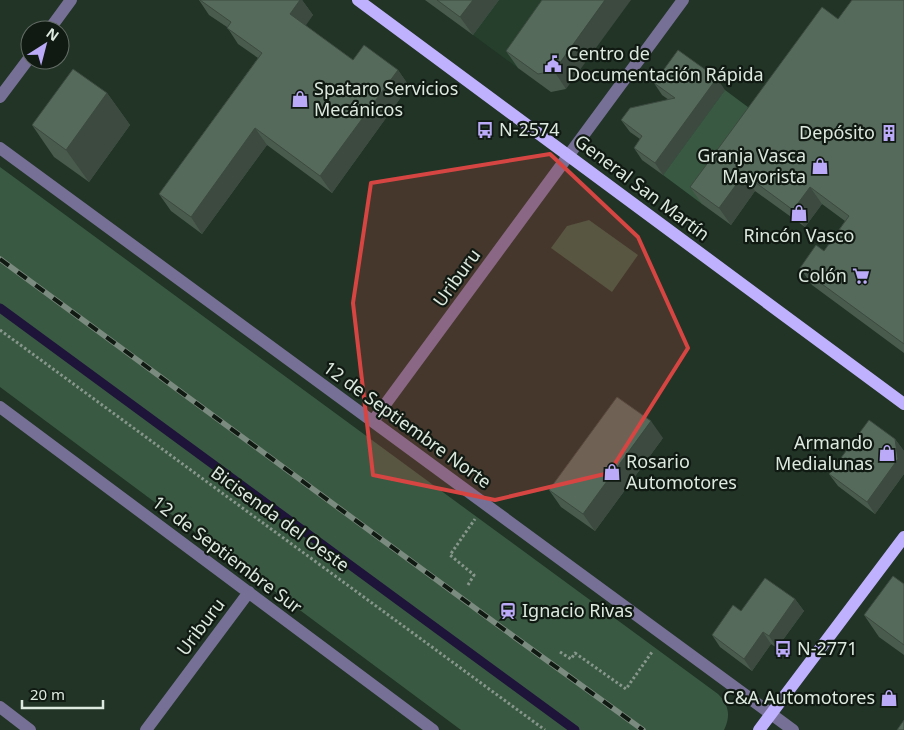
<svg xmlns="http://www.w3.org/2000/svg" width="904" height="730" viewBox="0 0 904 730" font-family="'Noto Sans',sans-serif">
	<rect width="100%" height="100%" fill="#213426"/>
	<path fill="#253f2c" d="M499,0h69l-50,68 -45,-33z"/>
	<path fill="#395942" d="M725,90l39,29 -62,85 -39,-29z
		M0,167l718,527c11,11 13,22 6,36h-263l-461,-343z
		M589,220l49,35 -26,37 -61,-44 16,-22z"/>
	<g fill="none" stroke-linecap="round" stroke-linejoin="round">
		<path stroke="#1e1439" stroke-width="9" d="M0,308l575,422"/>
		<path stroke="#88978c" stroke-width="3" stroke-dasharray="2.5 2.5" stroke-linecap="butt" d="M0,330l545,400
			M468,585l6,-10 -24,-20 25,-36
			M560,652l11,7 4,-6 51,36 26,-37"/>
		<path stroke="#777096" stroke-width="12" d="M49,30l22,-30
			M0,97l30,-40
			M0,148l793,582
			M0,407l433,323
			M373,421l310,-421
			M0,707l30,23
			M146,730l103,-138"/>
		<path stroke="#c0b1ff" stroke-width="12" d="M358,0l546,404
			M759,730l145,-193"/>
		<g stroke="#7c8b7f" stroke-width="5.5">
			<path id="rail" d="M0,259l498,366 145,105"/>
		</g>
		<use href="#rail" stroke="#111913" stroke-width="4" stroke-dasharray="11" stroke-linecap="butt"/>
	</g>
	<path fill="#495b4d" d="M199,0h103l11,15 -8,10 48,35 45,10 11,16 -77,107 -65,-48 -65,89 -31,-23 -12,-17 99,-136 -20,-14 -11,-17 -18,-12z
		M425,0h74l-26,35z
		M542,0l24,89 -15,3 -33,-24 -12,-17z
		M904,0v353l-92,-68 -12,-17 24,-17 21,-30 -23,-17 -17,23 -50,-36 -24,34 -29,-21 -12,-17 148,-168z
		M654,83l71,7 -62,85 -21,-15 -8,-12 6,-9 -10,-7 -9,-12 48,-20 -7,-5z
		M107,93l23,32 -41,57 -35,-25 -22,-32z
		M663,438l-68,93 -34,-24 -12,-17z
		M895,439l9,12v23l-29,40 -37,-28 -9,-12z
		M904,584v71l-25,-18 -15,-22z
		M795,599l9,12 -27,37 -6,-4 -19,27 -32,-24 -8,-12 29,-24z"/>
	<path fill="#3c4a3f" d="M300,0h2l11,15 -11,16 -12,-17z
		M473,0h26l-26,35 -13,-18z
		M605,0h26l-65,89 -12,-18z
		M398,70l11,16 -77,107 -12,-17z
		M717,78l8,12 -62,85 -8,-12z
		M107,93l23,32 -41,57 -23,-32z
		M255,128l12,17 -65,89 -11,-17z
		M744,174l11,17 -24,34 -12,-17z
		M810,187l12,17 -17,23 -12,-17z
		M651,421l12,17 -68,93 -12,-17z
		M895,439l9,12v23l-29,40 -8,-12z
		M795,599l9,12 -27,37 -8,-12z
		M763,632l8,12 -19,27 -8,-12z"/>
	<path fill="#556a5a" stroke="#3c4a3f" d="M200,0h100l-10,14 63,46 11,-15 34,25 -78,106 -65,-48 -64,89 -32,-23 103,-141 -35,-25 4,-6z
		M437,0h36l-13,17z
		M542,0h63l-51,71 -16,3 -32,-23z
		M852,0h52v344l-104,-76 16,-23 8,6 25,-35 -39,-29 -17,23 -49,-36 -25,34 -29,-21 132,-180 16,12z
		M678,50l39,28 -62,85 -21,-15 8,-12 -21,-16 9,-12 45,-10 -21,-15z
		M73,69l34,24 -41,57 -34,-25z
		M617,397l34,24 -68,93 -34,-24z
		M869,420l26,19 3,20 -31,43 -38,-28z
		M893,576l11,8v61l-40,-30z
		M765,578l30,21 -26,37 -6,-4 -19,27 -32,-24 21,-30 8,6z
		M904,720v10h-7z"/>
	<path fill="#d74543" fill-opacity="0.2" stroke="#d74543" stroke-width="4" stroke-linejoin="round" d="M550,154l88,83 50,111 -79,125 -114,27 -122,-25 -20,-172 18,-120z"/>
	<defs>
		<g id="civic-bare" transform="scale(1.35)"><path d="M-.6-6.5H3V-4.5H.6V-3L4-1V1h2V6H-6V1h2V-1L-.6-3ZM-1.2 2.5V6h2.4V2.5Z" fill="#baaaf7" stroke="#111913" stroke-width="2.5" paint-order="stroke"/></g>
		<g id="shop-bare" transform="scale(1.35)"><path d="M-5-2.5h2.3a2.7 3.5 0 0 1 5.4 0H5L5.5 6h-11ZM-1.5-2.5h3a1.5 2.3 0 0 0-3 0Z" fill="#baaaf7" stroke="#111913" stroke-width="2.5" paint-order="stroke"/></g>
		<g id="bus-bare" transform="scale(1.35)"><path d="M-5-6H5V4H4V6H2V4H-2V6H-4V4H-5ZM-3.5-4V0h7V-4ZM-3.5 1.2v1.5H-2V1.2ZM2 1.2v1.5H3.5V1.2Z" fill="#baaaf7" stroke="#111913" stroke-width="2.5" paint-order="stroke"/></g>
		<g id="building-bare" transform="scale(1.35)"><path d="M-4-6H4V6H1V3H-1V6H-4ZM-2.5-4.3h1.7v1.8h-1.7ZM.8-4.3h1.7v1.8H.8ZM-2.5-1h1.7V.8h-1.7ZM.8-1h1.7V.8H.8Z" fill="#baaaf7" stroke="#111913" stroke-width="2.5" paint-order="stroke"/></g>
		<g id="supermarket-bare" transform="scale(1.35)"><path d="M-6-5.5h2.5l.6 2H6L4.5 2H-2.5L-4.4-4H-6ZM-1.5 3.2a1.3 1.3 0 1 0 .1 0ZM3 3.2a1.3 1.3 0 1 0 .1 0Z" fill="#baaaf7" stroke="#111913" stroke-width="2.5" paint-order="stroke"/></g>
		<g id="station-bare" transform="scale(1.35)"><path d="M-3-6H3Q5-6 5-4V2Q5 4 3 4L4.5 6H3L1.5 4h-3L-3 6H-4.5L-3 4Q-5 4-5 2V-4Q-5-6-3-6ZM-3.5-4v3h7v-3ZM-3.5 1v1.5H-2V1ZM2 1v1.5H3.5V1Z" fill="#baaaf7" stroke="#111913" stroke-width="2.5" paint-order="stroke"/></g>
	</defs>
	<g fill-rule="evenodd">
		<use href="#civic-bare" x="553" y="64"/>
		<use href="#shop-bare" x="300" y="99"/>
		<use href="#bus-bare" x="485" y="130"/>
		<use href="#building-bare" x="889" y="133"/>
		<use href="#shop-bare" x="820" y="166"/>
		<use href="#shop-bare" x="799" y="213"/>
		<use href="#supermarket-bare" x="861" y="276"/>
		<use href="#shop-bare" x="887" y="453"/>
		<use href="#shop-bare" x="612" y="472"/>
		<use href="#station-bare" x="508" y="611"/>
		<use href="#bus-bare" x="783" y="649"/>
		<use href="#shop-bare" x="889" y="698"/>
	</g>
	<g text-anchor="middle" stroke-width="4.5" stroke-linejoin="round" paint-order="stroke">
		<g font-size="18" fill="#dde9df" stroke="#111913" text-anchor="start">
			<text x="567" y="60">Centro de<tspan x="567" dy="21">Documentación Rápida</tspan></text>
			<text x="314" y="95">Spataro Servicios<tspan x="314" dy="21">Mecánicos</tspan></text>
			<text x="499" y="136">N-2574</text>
			<text x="875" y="139" text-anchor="end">Depósito</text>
			<text x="806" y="162" text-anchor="end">Granja Vasca<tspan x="806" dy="21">Mayorista</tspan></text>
			<text x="799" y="242" text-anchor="middle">Rincón Vasco</text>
			<text x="847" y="282" text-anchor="end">Colón</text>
			<text x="873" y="449" text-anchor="end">Armando<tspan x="873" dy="21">Medialunas</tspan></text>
			<text x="626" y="468">Rosario<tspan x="626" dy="21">Automotores</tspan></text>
			<text x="522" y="617">Ignacio Rivas</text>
			<text x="797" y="655">N-2771</text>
			<text x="875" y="704" text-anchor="end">C&amp;A Automotores</text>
		</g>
		<g font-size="18" fill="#dde9df" stroke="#111913">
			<text transform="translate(642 188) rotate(37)" y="6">General San Martín</text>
			<text transform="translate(457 278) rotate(-54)" y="6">Uriburu</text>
			<text transform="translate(407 425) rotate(36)" y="6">12 de Septiembre Norte</text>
			<text transform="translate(280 519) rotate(36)" y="6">Bicisenda del Oeste</text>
			<text transform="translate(227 555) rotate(37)" y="6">12 de Septiembre Sur</text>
			<text transform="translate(201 627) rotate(-53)" y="6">Uriburu</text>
		</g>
	</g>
	<g transform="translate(45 45) rotate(36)"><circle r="24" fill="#111913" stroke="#636c65"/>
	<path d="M0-4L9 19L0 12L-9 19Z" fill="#baaaf7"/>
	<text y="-8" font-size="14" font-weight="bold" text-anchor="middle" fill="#dde9df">N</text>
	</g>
	<path d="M22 700v8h81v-8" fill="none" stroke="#dde9df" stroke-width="2.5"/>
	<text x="30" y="700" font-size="15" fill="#dde9df" stroke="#111913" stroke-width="4" paint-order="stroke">20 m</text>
</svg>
